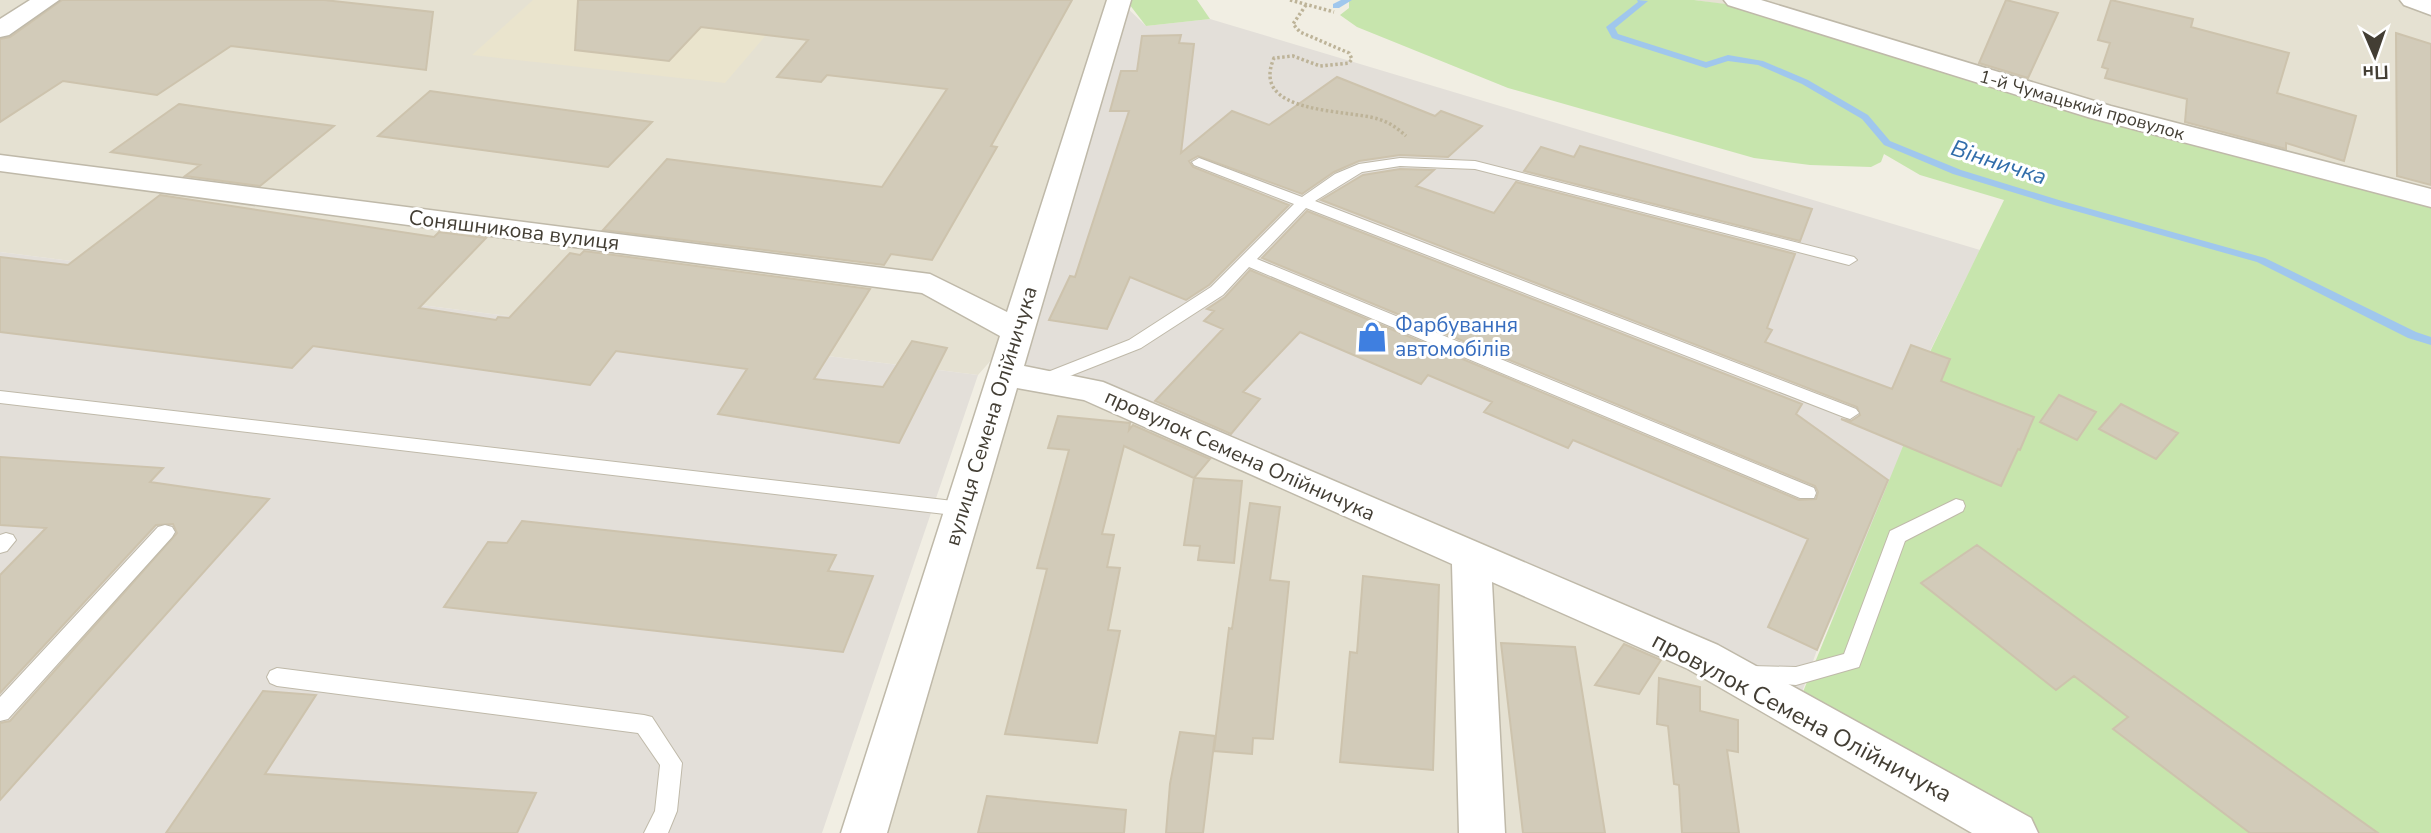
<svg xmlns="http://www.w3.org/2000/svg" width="2431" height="833" viewBox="0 0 2431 833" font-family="'Nunito Sans',sans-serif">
	<rect width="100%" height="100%" fill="#f1eee3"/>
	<path fill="#e5e1d2" d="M0,0h1119l-102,331 -39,44 -978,-123z
		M1694,0h737v198l-674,-189z
		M1004,374l87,16 380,166 544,277h-1150z"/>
	<path fill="#e3dfd9" d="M1119,0l27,26 64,-7 770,231 -50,101 20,8 -18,47 -115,244 -21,59 -705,-319 -87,-16z
		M0,252l978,123 -156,458h-822z"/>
	<path fill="#eae4cd" d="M533,0h263l-71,83 -253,-28z"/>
	<path fill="#c7e5ad" d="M1126,0h71l13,19 -64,7z
		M1349,0h345l63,8 674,190v635h-416l-219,-124 125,-307 11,3 18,-46 -20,-7 74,-152 -84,-25 -36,-21 -3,8 -10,5 -61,-2 -56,-7 -246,-70 -151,-61 -17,-12 9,-7z"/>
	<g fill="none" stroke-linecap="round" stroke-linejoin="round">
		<path fill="#a0c7ed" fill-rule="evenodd" d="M1341,0h11l-13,8h-6v-4z
			M1637,0l11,1 -33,27 3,6 88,28 22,-7 35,6 45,19 60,35 22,26 71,29 101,31 203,57 151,74 15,5v8l-23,-7 -151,-76 -203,-57 -101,-31 -69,-29 -22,-26 -60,-35 -44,-19 -30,-4 -22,7 -94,-30 -6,-11 32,-25z"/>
	</g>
	<path fill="#d2cbb9" stroke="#cdc3ad" stroke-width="2" d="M62,0h262l109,12 -7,58 -195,-24 -74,49 -94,-14 -63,41v-83l10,-2z
		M578,0h494l-81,146 6,1 -65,113 -41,-6 -7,11 -281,-35 64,-71 215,28 65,-98 -120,-14 -6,7 -44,-5 31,-37 -107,-13 -32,34 -94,-11z
		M2006,0l52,13 -30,65 -49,-15z
		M2111,0l82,19 -2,8 98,26 -12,40 79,23 -12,45 -58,-18v6l-101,-27 2,-23 -82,-21 3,-9 -6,-2 8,-24 -12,-3z
		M2396,33l35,11v141l-34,-9z
		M1181,35l-2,8 15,1 -13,109 51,-42 37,14 68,-48 98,39 6,-5 41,15 -34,31 -48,-2 -41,6 -25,11 -32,22 -104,-38 -9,5 4,6 96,38 -80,80 -23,15 -56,-23 -23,52 -58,-9 21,-44 5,1 54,-166h-19l11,-40h16l5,-35z
		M430,91l222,31 -44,45 -230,-31z
		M179,104l47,7 108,15 -74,60 -75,-10 15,-11 -89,-13z
		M1580,146l232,63 -12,32 -276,-70 17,-24 33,10z
		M1400,169l34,1 -18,16 78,27 22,-31 279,72 -28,74 5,2 -7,12 127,47 19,-44 39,14 -9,22 93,36 -14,33 -2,-1 -17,37 -160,-67 10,2 9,-6 -3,-8 -536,-207 42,-25z
		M160,195l274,42 5,-5 47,6 -67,70 77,12 2,-3 11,1 61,-65 10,2 4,-4 286,38 -56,90 69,8 29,-46 35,7 -48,95 -181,-29 29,-45 -131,-18 -26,34 -277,-39 -21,22 -292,-36v-75l68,8z
		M1307,211l495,193 -6,10 92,66 -71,170 -49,-23 40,-88 -235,-99 -5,8 -84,-36 8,-10 -64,-27 -7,9 -121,-52 -57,60 17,7 -29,35 -76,-33 68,-72 -19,-8 10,-10 -7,-2 18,-12 25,-27 549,230 17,-1 2,-7 -3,-6 -553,-228z
		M2059,395l37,17 -19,28 -37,-18z
		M2121,404l57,29 -22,26 -57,-30z
		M1058,416l72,7 -1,7 4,-5 77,34 -16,19 48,3 -8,82 -36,-3 2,-14 -16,-1 10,-67 -70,-32 -22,88 12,1 -7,32 13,1 -12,62 12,1 -23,112 -92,-9 42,-165 -10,-1 32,-118 -21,-2z
		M0,457l163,11 -13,14 119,17 -269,301v-77l10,-2 167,-188 -4,-9 -17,1 -156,168v-118l46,-47 -46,-3z
		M1250,503l30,4 -10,73 19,2 -16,157 -20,-1 -1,16 -38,-3 15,-123 3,1z
		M522,521l314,34 -8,16 45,5 -30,76 -399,-45 44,-65 19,1z
		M1977,545l115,84 286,204h-128l-137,-104 15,-12 -54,-41 -18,14 -135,-107z
		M1363,576l76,9 -6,185 -93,-8 10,-110 7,1z
		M1501,643l74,4 30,186h-82z
		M1624,644l37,16 -22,34 -44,-9z
		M1659,678l41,9v24l38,9v32l-11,-2 12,83h-57l-3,-48 -5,-1 -6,-58 -11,-2z
		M263,691l53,4 -51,79 271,19 -19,40h-351z
		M1180,732l35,4 -12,97h-37l4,-49z
		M987,796l139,14 -2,23h-146z"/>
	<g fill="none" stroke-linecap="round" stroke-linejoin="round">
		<g stroke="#bfb9a9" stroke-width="2">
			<path id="lane" d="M1199,158l103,39 33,-23 24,-10 41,-6 75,3 379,96 3,3 -8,5 -374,-96 -75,-3 -38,6 -47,29 541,208 3,4 -9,6 -6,-2 -538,-209 -49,51 557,229 2,5 -2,5h-14l-551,-231 -26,28 -82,53 -94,37h-12l-3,-4 3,-4 94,-37 82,-53 83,-83 -100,-39 -2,-3z
				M0,391l962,111 7,2 2,5 -2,5 -7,2 -962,-113z
				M1956,499l7,2 2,5 -2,5 -58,30 -46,126 -63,18 -52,-4 -3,-6 3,-6 7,-3 45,1 48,-13 46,-123z
				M165,525l7,2 3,5 -3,5 -164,182 -8,2v-24l158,-170z
				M6,533l7,2 3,5 -9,11 -7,2v-18z
				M277,668l367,47 8,2 30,46 -5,48 -9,22h-24l11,-22 5,-46 -22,-32 -361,-47 -7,-3 -3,-6 3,-6z"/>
		</g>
		<g stroke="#bfb9a9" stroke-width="3">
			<path id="street" d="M30,0h29l-50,35 -9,2v-18z
				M1107,0h24l-107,366 79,16 615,263 313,173 7,15h-66l-284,-164 -196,-87 13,251h-46l-7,-269 -368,-164 -67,-12 -130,445h-46l159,-497 -78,-43 -922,-122v-16l930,119 77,38z
				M1724,0h37l350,106 320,83v18l-340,-89 -363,-113z
				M2400,0h31v15l-27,-10z"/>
		</g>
		<path stroke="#bdb398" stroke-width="3.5" stroke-dasharray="2.5 2.5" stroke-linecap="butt" d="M1290,0l44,12
			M1306,5l-13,19 7,8 49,21 3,6 -3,4 -29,3 -27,-10 -19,2c-25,57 73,51 104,61 11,3 19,9 28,17"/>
		<use href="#lane" fill="#fff" fill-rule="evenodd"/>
		<use href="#street" fill="#fff" fill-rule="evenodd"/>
	</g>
	<defs>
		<g id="shop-bare" transform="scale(2.415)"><path d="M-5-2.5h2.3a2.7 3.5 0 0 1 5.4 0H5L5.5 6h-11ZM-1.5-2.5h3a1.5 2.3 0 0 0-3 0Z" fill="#3f7fe0" stroke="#fff" stroke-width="2.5" paint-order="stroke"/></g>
	</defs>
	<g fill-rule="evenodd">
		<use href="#shop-bare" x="1372" y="337"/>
	</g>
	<g text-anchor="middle" stroke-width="6" stroke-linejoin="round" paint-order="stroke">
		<g font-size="18" fill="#433e34" stroke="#fff">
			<text transform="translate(2082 105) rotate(16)" y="6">1-й Чумацький провулок</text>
		</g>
		<g font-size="21" fill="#433e34" stroke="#fff">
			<text transform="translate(514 230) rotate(7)" y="7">Соняшникова вулиця</text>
			<text transform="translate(991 416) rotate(-73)" y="7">вулиця Семена Олійничука</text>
			<text transform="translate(1240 455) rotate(24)" y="7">провулок Семена Олійничука</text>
		</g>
		<g font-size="21" fill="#366cbe" stroke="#fff" text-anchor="start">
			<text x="1395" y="332">Фарбування<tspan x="1395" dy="24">автомобілів</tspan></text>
		</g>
		<g font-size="23" font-style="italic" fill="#316daa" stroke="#fff">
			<text transform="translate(1999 162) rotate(18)" y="8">Вінничка</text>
		</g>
		<g font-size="24" fill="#433e34" stroke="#fff">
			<text transform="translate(1802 717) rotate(28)" y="8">провулок Семена Олійничука</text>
		</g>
	</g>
	<g transform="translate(2375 56) rotate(178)" stroke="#ffffff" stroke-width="5" paint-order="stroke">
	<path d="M0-5L12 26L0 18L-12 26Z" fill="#433e34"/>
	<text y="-10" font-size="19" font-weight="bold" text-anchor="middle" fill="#433e34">Пн</text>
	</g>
</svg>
